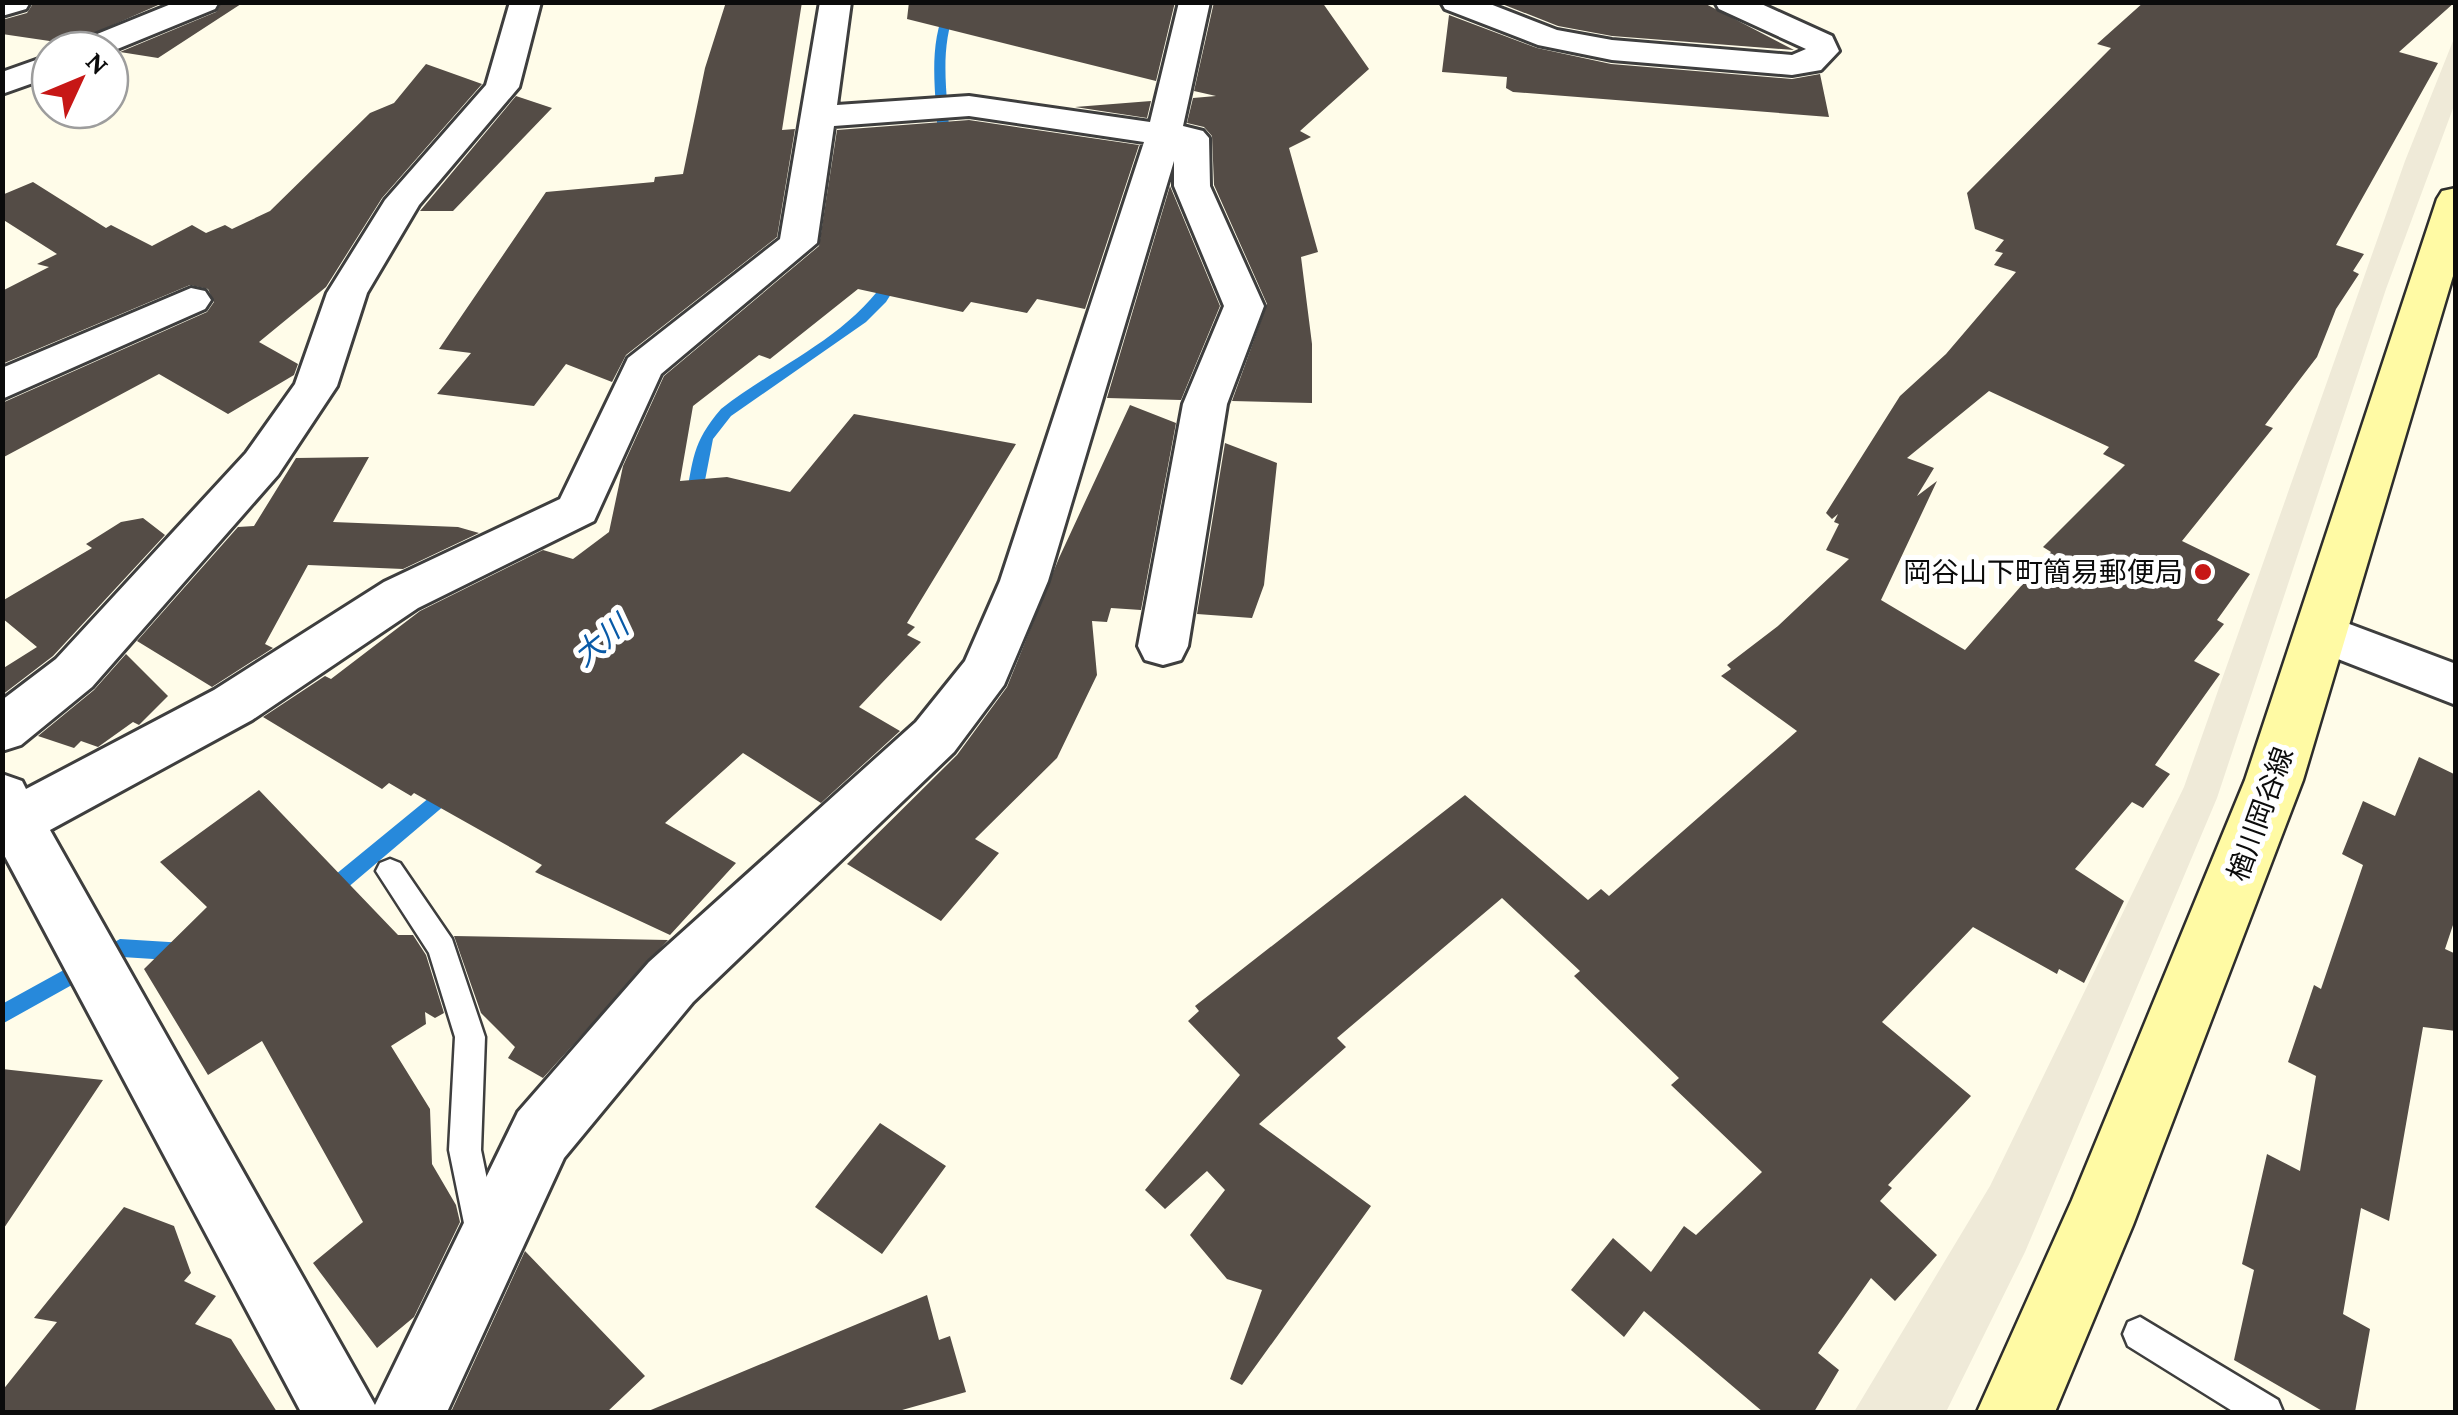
<svg xmlns="http://www.w3.org/2000/svg" width="2458" height="1415" viewBox="0 0 2458 1415" font-family="'Crimson Pro','Noto Sans JP',serif">
	<rect width="100%" height="100%" fill="#fffce9"/>
	<path fill="#efead8" d="M2455,36v67l-69,186 -169,509 -192,454 -79,160h-92l136,-226 194,-399 221,-626z"/>
	<g fill="none" stroke-linecap="round" stroke-linejoin="round">
		<path fill="#2789db" fill-rule="evenodd" d="M947,5l9,2c-18,45 -8,89 -6,136l-6,4 -6,-4c-1,-47 -12,-95 9,-138z
			M894,274l7,4 -15,24 -20,20 -135,94 -18,23 -12,62 -8,5 -5,-1 -3,-4c9,-42 6,-57 36,-92 56,-44 129,-72 168,-134z
			M452,781l6,3 3,5 -3,5 -125,106 -7,2 -7,-2 -3,-6 3,-6 127,-104z
			M120,939l65,4 7,3 3,6 -3,6 -7,3 -63,-4 -120,67v-20z"/>
	</g>
	<path fill="#544c46" fill-rule="evenodd" d="M34,2h131l-95,42 -68,-10v-14l25,-7z
		M222,2h22l-86,56 -38,-6 96,-40z
		M726,2h76l-20,128 13,-1 -18,108 -151,118 -14,27 -46,-18 -32,42 -97,-12 34,-41 -32,-4 107,-157 108,-10 1,-5 28,-3 22,-106z
		M909,2h266l-19,79 -249,-62z
		M1214,2h108l47,67 -69,62 11,6 -22,11 29,104 -17,5 11,87v59l-80,-2 35,-97 -53,-119 -2,-49 -8,-9 -17,-4 6,-25 23,-2 -22,-5z
		M1497,2h205l92,48 -182,-14 -54,-10z
		M2144,2h311l-56,50 39,11 -102,182 28,9 -11,17 6,3 -23,35 -19,48 -52,68 8,3 -91,113 68,33 -33,46 7,4 -30,37 26,13 -65,91 15,9 -27,34 -11,-6 -57,67 49,32 -40,82 -25,-14 -2,5 -84,-47 -91,95 89,74 -83,89 4,3 -12,13 57,54 -42,46 -24,-23 -53,75 21,17 -25,42h-51l-119,-101 -20,26 -53,-47 42,-52 38,34 33,-46 12,9 66,-63 -91,-87 8,-7 -105,-102 6,-5 -78,-73 -165,140 9,9 -87,77 112,82 -129,179 -12,-6 32,-89 -35,-11 -37,-44 35,-45 -18,-19 -42,38 -20,-19 95,-115 -52,-54 11,-10 -4,-5 270,-211 123,105 13,-11 8,7 188,-165 -76,-55 10,-7 -4,-4 51,-39 71,-67 -23,-9 13,-26 -5,-2 4,-8 -6,5 -6,-6 74,-117 46,-42 70,-82 -22,-7 9,-12 -8,-2 9,-11 -29,-11 -8,-36 144,-145 -14,-4zM1989,391l120,56 -6,7 22,11 -82,82 8,5 -86,98 -84,-50 56,-119 -20,15 17,-28 -27,-10z
		M1449,15l88,33 74,16 181,15 28,-5 9,43 -316,-25 -7,-4 1,-11 -65,-5z
		M426,64l56,20 -100,114 -56,89 -67,55 39,22 -4,11 -66,39 -69,-40 -157,84v-55l205,-91 7,-10 -6,-13 -18,-4 -188,79v-73l47,-24 -12,-3 20,-10 -55,-35v-24l31,-13 73,46 5,-3 41,21 40,-21 14,8 19,-8 7,4 38,-18 100,-98 24,-10z
		M516,96l36,12 -99,103h-33z
		M1151,101l-4,17 -72,-11z
		M969,120l170,25 -54,164 -48,-10 -10,14 -56,-11 -8,10 -105,-23 -88,70 -11,-4 -66,51 -13,75 47,-4 63,15 64,-78 162,30 -109,179 8,4 -8,8 14,7 -62,65 41,24 -79,72 -78,-50 -78,70 71,40 -66,72 -135,-63 7,-7 -128,-72 -3,3 -22,-13 -7,6 -119,-72 62,-41 6,3 89,-68 123,-61 30,9 36,-27 14,-66 41,-90 155,-130 18,-116z
		M1170,186l50,120 -39,94 -74,-2z
		M1130,405l46,18 -35,187 -30,-2 -4,14 -15,-1 5,54 -40,83 -82,81 24,14 -58,68 -94,-57 110,-109 50,-68 52,-129z
		M1225,443l52,20 -13,122 -12,33 -55,-4z
		M369,457l-36,65 125,5 21,6 -76,36 -95,-4 -43,79 8,4 -61,39 -75,-46 101,-114 16,-1 42,-68z
		M143,518l22,17 -112,121 -51,39v-26l35,-22 -35,-29v-17l90,-53 -6,-4 35,-22z
		M126,654l42,42 -29,29 -6,-3 -35,25 -17,-6 -7,7 -36,-12 56,-46z
		M2419,757l37,18v141l-11,33 11,5v77l-33,-4 -34,194 -28,-13 -18,106 27,15 -15,83h-31l-90,-52 20,-90 -12,-6 25,-110 33,17 16,-95 -28,-14 26,-77 7,4 42,-124 -21,-11 21,-53 32,15z
		M259,790l139,145h15l13,20 18,58 -9,5 -10,-6 1,12 -35,22 39,63 2,55 24,41 4,17 -46,95 -37,31 -64,-85 50,-41 -101,-181 -54,34 -64,-106 63,-62 -47,-45z
		M454,936l214,4 -125,138 -35,-20 7,-11 -34,-34z
		M2,1069l101,11 -101,151z
		M880,1123l66,43 -64,88 -67,-47z
		M124,1207l50,19 17,47 -7,8 32,15 -21,28 36,15 46,73h-275v-21l55,-69 -23,-4z
		M525,1251l120,125 -38,36h-156z
		M927,1295l12,45 11,-4 16,56 -71,20h-249z"/>
	<g fill="none" stroke-linecap="round" stroke-linejoin="round">
		<g stroke="#3e3e3e" stroke-width="5">
			<path id="lane" d="M390,859l10,4 52,76 33,98 -4,113 17,83 -4,12 -12,4 -12,-4 -4,-12 -17,-83 6,-113 -26,-84 -53,-82 4,-8z
				M2140,1317l138,83 5,12h-49l-106,-66 -5,-12 5,-12z"/>
		</g>
		<g stroke="#3e3e3e" stroke-width="6">
			<path id="street" d="M2,2h28l-4,7 -24,7z
				M176,2h43l-4,7 -105,43 -40,-2 5,-7z
				M510,2h31l-22,85 -100,118 -52,88 -30,93 -59,89 -186,212 -71,58 -19,6v-51l54,-41 190,-206 49,-69 32,-91 58,-93 101,-115z
				M820,2h31l-14,103 132,-9 181,26 29,-120h31l-27,124 20,5 6,7 1,48 54,120 -37,98 -39,242 -7,14 -18,5 -18,-5 -7,-14 45,-242 41,-98 -50,-120v-25l-126,420 -44,104 -50,67 -261,250 -129,156 -117,254h-146l-299,-561v-77l20,7 4,8 188,-99 170,-108 176,-83 68,-141 152,-119zM969,116l175,26 -144,439 -35,80 -49,61 -267,240 -131,150 -143,293 -325,-575 202,-110 166,-112 176,-87 67,-147 156,-131 17,-117z
				M1441,2h44l72,28 55,10 180,15 14,-6 -87,-40 -4,-7h42l75,34 7,15 -18,19 -29,5 -180,-15 -74,-15 -93,-36z
				M50,55v22l-48,17v-22z
				M191,288l14,3 6,9 -6,9 -203,90v-31z
				M2320,613l136,51v41l-154,-60 -7,-13 7,-13z"/>
		</g>
		<g stroke="#2d2d2d" stroke-width="5">
			<path id="secondary" d="M2456,188v78l-153,514 -170,445 -78,187h-78l95,-212 173,-420 192,-581 5,-8z"/>
		</g>
		<use href="#lane" fill="#fff" fill-rule="evenodd"/>
		<use href="#street" fill="#fff" fill-rule="evenodd"/>
		<use href="#secondary" fill="#fffaa4" fill-rule="evenodd"/>
	</g>
	<circle fill="#c71716" stroke="#fff" stroke-width="4" cx="2203" cy="572" r="10"/>
	<g text-anchor="middle" stroke-width="10" stroke-linejoin="round" paint-order="stroke">
		<g font-size="28" fill="#0b0b0b" stroke="#fff" text-anchor="end">
			<text x="2183" y="582">岡谷山下町簡易郵便局</text>
		</g>
		<g font-size="28" fill="#0b0b0b" stroke="#fff">
			<text transform="translate(2260 814) rotate(-70)" y="10">楢川岡谷線</text>
		</g>
		<g font-size="30" font-style="italic" fill="#095aa7" stroke="#fff">
			<text transform="translate(601 641) rotate(-39)" y="10">大川</text>
		</g>
	</g>
	<rect width="2458" height="1415" fill="none" stroke="#0b0b0b" stroke-width="10"/>
	<g transform="translate(80 80) rotate(46)"><circle r="48" fill="#ffffff" stroke="#9d9d9d" stroke-width="2.5"/>
	<path d="M0-8L18 38L0 25L-18 38Z" fill="#c71716"/>
	<text y="-15" font-size="28" font-weight="bold" text-anchor="middle" fill="#0b0b0b">N</text>
	</g>
</svg>
